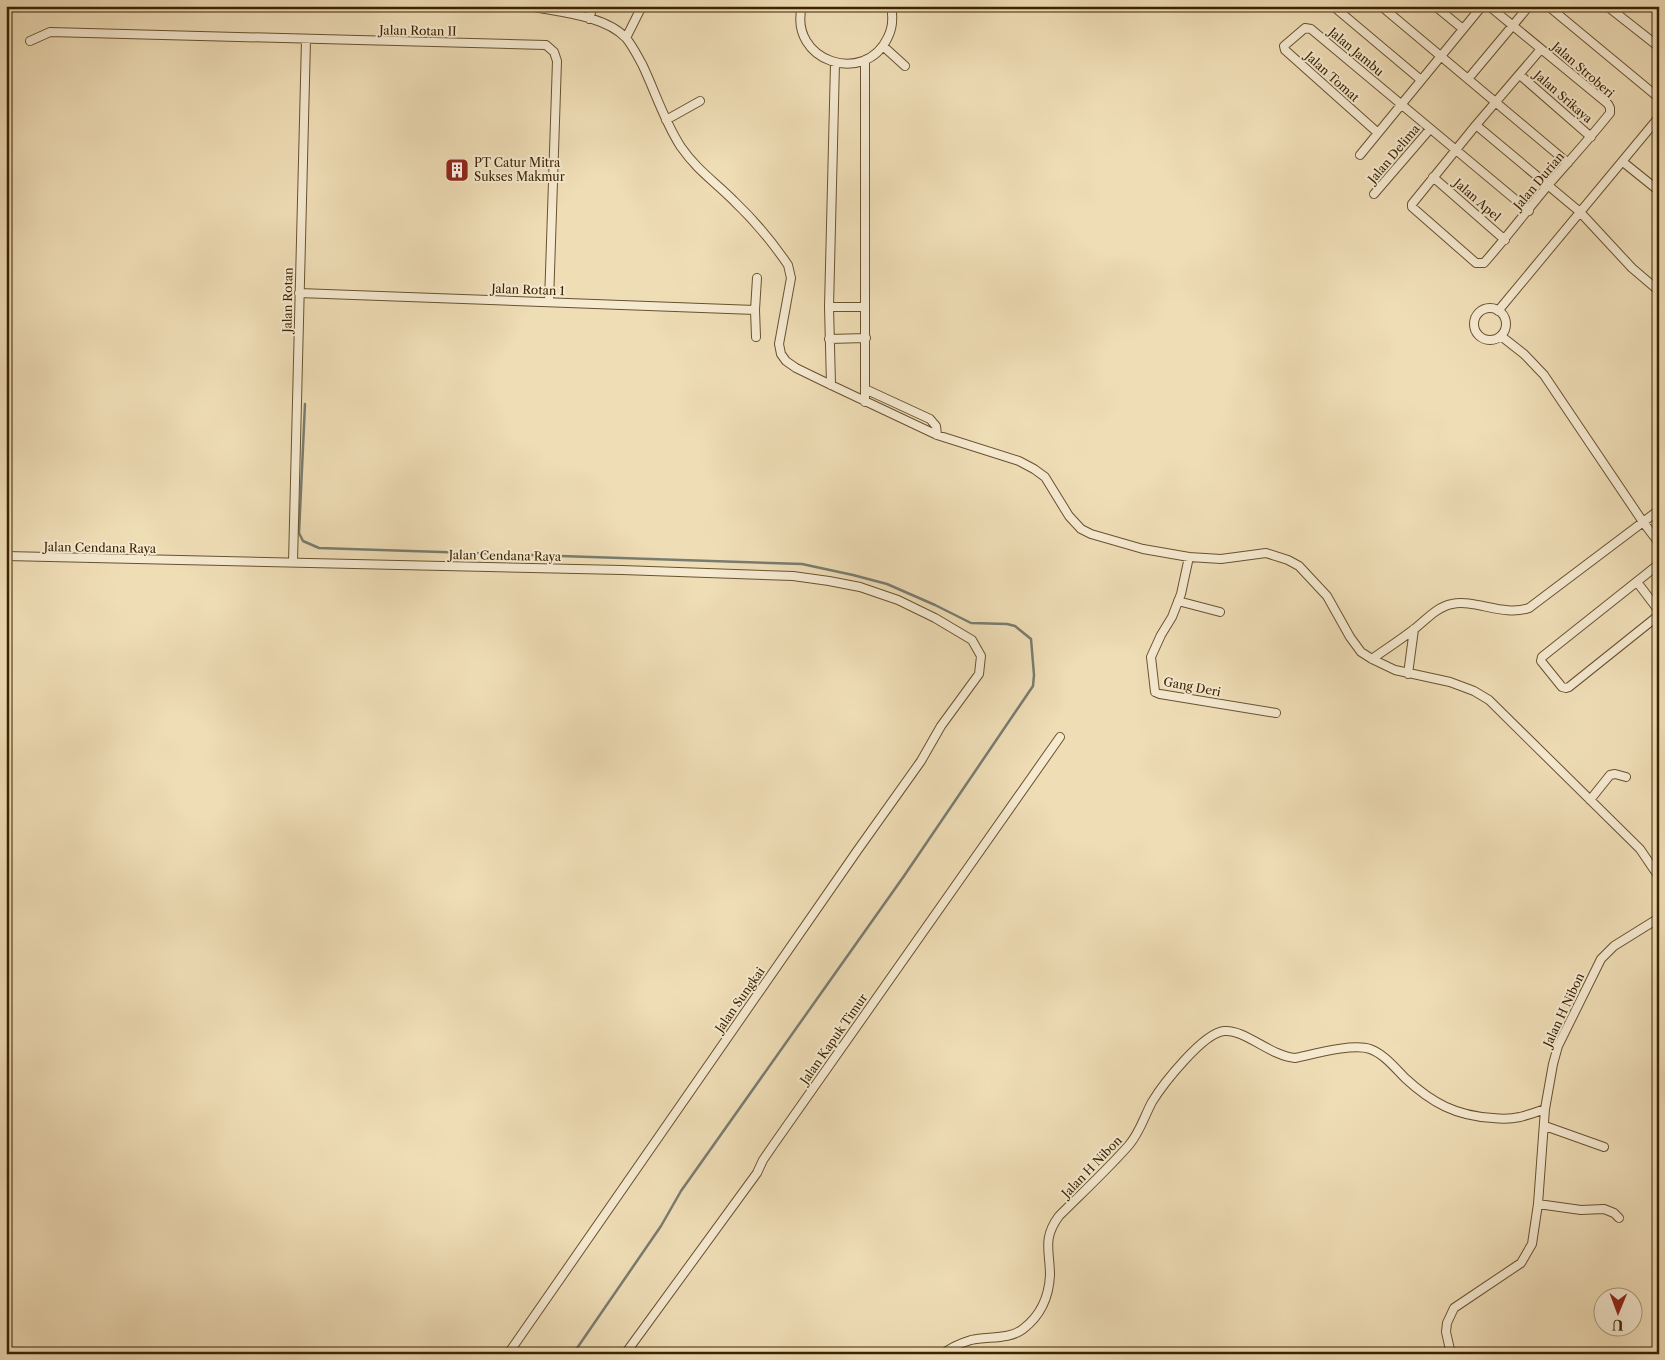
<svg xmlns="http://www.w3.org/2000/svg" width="1665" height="1360" viewBox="0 0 1665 1360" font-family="'Libre Caslon Text',serif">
	<rect width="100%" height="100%" fill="#efddb6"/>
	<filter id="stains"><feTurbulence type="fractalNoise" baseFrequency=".004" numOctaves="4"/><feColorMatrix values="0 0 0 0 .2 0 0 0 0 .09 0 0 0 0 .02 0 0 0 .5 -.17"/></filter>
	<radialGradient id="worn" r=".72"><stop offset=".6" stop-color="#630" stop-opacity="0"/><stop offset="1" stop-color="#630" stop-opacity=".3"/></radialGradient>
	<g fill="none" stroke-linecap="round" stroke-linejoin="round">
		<path stroke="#787c70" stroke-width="2.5" d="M305,404l-6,129 4,8 16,7 483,16 51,11 34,9 48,21 36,18 36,1 8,2 16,13 3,36 -1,11 -129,190 -223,315 -20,35 -88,128"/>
		<g stroke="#68522e" stroke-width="10">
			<path id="street" d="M529,6c28,6 76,9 97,32 6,7 11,17 16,26 13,27 22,57 39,83 16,23 33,34 53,54 20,19 39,42 54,64l3,13 -12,66 2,10 5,7 10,7 35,17 106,50 82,26 15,8 11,8 24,39 12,13 10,5 52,15 46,8 32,2 45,-6 22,7 11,6 28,30 23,41 11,15 11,7 23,11 55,12 24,9 15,9 151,149 19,28
				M802,6c-14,55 63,81 86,31 5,-10 5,-21 3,-31
				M1333,6l88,74
				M1381,6l187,157
				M1435,6l28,23
				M1489,6l119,98 2,4v5c-19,24 -40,47 -60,70 -22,26 -43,54 -66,80h-8l-64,-56v-3l64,-79 65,-76
				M1548,6l111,92
				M1607,6l52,41
				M589,19l4,-13
				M626,38l16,-32
				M30,41l20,-9 496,13 8,7 3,9 -8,241
				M883,46l22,20
				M865,60v342
				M1520,75l71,62
				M1468,79l61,-73
				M666,120l34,-19
				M1476,125l104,87 52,56 27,23
				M1378,133l-93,-83 -1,-4 21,-18 6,1 218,182
				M1360,155l122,-149
				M1623,162l36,29
				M1433,177l72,63
				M1374,194l56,-65
				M299,293l456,17
				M829,307h36
				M1474 324a16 16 0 1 1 32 0a16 16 0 1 1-32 0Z
				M1498,311l161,-194
				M1501,336l23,18 20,21 99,147 16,21
				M756,337l-1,-27 2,-32
				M829,339l37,-1
				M831,385l-2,-78 6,-244
				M865,389l65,30 6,7 1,9
				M6,556l616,14 171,6 36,5 31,6 38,13 37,18 37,22 9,16 -2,18 -38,52 -20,35 -64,90 -349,503
				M1189,557l-8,37 -9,23 -11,18 -10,22 4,35 5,2 116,19
				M293,562l13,-522
				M1659,564l-117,93 -1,4 21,26 4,1 3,-1 90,-72
				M1637,582l22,29
				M1178,601l42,11
				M1372,659c14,-10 28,-19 41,-29 12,-9 23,-23 39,-26 23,-5 52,13 77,4l130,-98
				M1408,674l6,-45
				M1590,800l20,-25 5,-1 11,3
				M1545,1126l59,21
				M1538,1204l43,6 23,-1 10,4 5,5
				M625,1354l132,-181 6,-13 11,-16 286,-407
				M943,1354c8,-7 18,-11 28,-14 16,-4 38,0 52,-11 17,-13 26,-32 27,-54 0,-24 -8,-36 9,-59 23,-23 48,-46 70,-71 11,-13 15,-28 23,-43 11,-18 51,-69 72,-71 21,-2 46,25 71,27 19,-4 58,-15 75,-9 14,5 25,19 35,29 27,25 51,38 88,40 9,1 18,1 27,-1 8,-2 17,-5 25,-8l8,-45 5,-18 43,-87 13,-13 45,-28
				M1451,1354l-5,-22 1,-9 7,-15 67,-45 11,-19 6,-40 7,-95"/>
		</g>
		<use href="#street" stroke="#f5e9d0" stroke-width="8"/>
	</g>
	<defs>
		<g id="building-square" transform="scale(1.25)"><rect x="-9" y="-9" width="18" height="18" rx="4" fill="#8f2418" stroke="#f5e9d0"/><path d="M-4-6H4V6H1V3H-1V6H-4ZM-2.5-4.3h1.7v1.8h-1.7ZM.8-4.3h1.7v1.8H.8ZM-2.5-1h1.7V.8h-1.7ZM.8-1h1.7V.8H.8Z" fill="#fff"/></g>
	</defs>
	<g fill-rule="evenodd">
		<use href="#building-square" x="457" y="170"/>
	</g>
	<g text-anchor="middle" stroke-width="4" stroke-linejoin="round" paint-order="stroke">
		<g font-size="12" fill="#3b2301" stroke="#f5e9d0">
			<text transform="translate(418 31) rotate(1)" y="4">Jalan Rotan II</text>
			<text transform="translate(1356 52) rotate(40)" y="4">Jalan Jambu</text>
			<text transform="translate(1583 70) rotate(41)" y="4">Jalan Stroberi</text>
			<text transform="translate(1332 77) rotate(42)" y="4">Jalan Tomat</text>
			<text transform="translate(1563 97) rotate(41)" y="4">Jalan Srikaya</text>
			<text transform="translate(1394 154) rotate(-50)" y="4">Jalan Delima</text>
			<text transform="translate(1539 181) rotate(-50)" y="4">Jalan Durian</text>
			<text transform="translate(1477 200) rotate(41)" y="4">Jalan Apel</text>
			<text transform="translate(528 290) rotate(2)" y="4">Jalan Rotan 1</text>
			<text transform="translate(288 300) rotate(-89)" y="4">Jalan Rotan</text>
			<text transform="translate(100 548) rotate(1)" y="4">Jalan Cendana Raya</text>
			<text transform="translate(505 556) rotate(1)" y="4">Jalan Cendana Raya</text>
			<text transform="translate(1192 687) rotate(11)" y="4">Gang Deri</text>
			<text transform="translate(740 1000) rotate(-55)" y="4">Jalan Sungkai</text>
			<text transform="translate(1564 1010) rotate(-65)" y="4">Jalan H Nibon</text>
			<text transform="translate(834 1039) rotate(-55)" y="4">Jalan Kapuk Timur</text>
			<text transform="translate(1092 1167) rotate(-46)" y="4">Jalan H Nibon</text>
		</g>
		<g font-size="12" fill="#3b2301" stroke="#f5e9d0" text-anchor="start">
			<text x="474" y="167">PT Catur Mitra<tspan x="474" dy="14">Sukses Makmur</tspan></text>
		</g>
	</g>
	<rect width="1665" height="1360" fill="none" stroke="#efddb6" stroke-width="25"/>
	<rect x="8" y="8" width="1650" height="1345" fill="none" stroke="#3b2301" stroke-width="2.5"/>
	<rect x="12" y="12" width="1640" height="1335" fill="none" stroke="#3b2301"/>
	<g transform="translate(1618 1312) rotate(181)"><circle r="24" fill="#f5e9d0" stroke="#ab9a7d"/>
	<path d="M0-4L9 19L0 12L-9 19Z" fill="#8f2418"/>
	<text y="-8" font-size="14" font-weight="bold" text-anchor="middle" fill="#3b2301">U</text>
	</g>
	<rect width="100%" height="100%" filter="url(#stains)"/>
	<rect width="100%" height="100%" fill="url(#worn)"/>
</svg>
